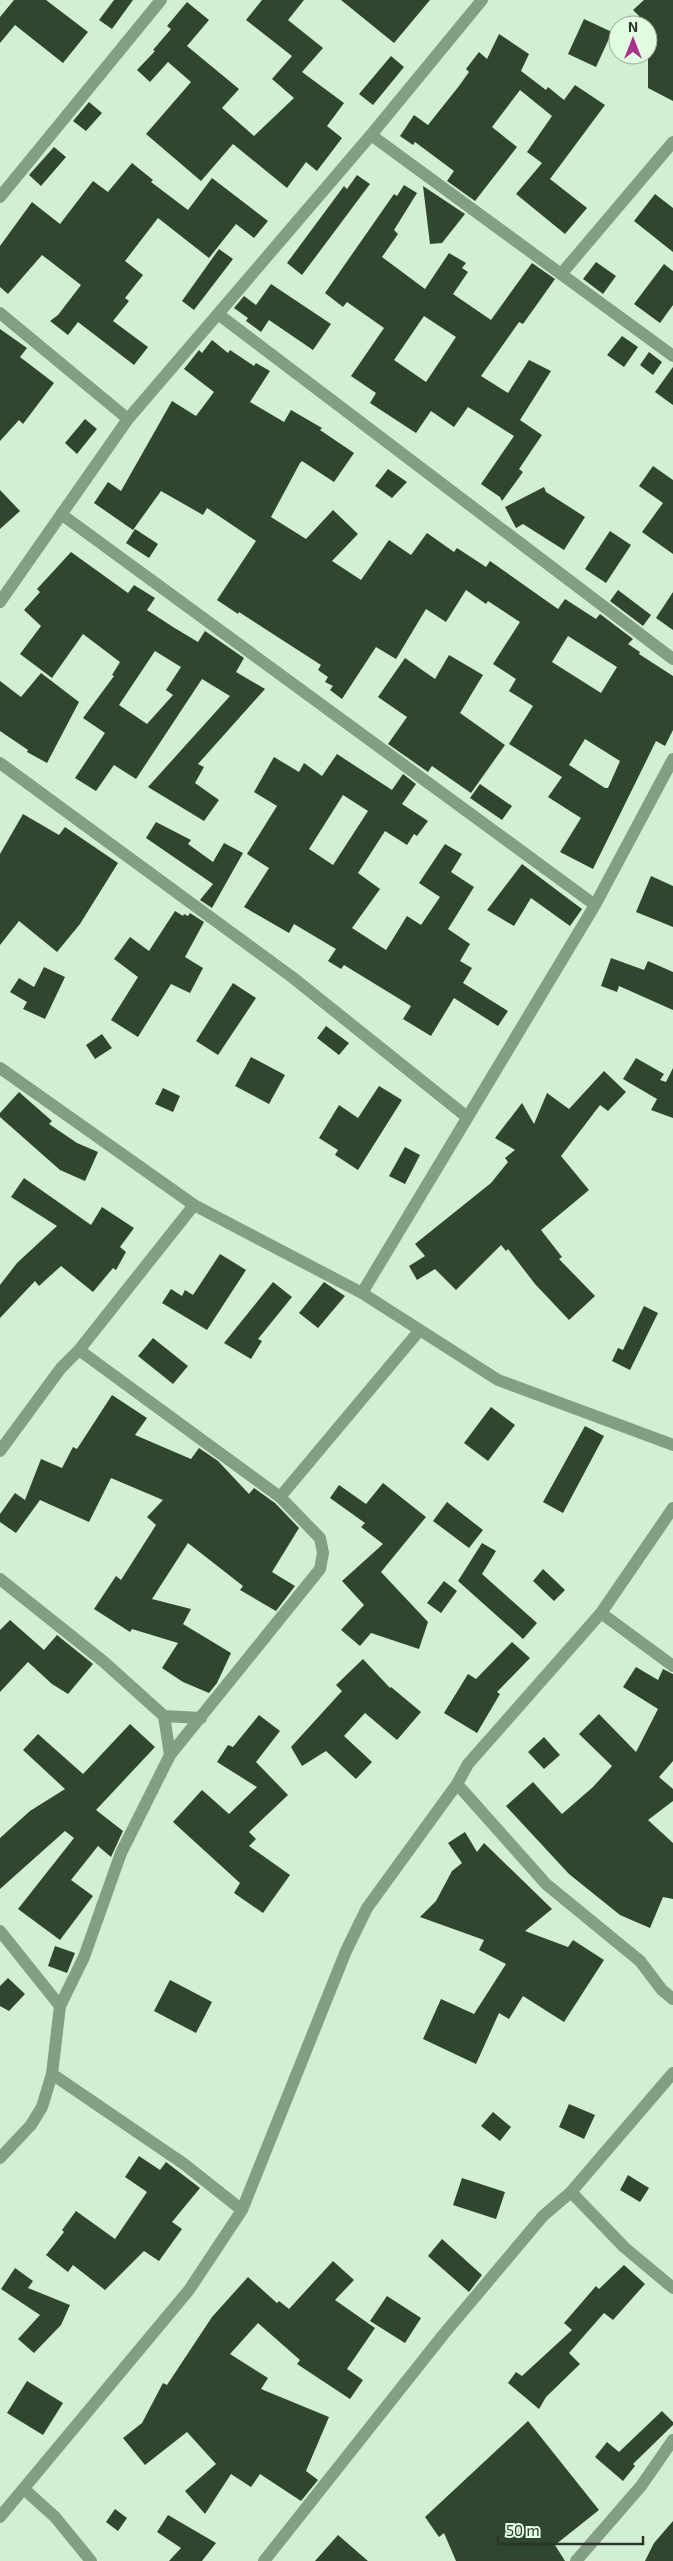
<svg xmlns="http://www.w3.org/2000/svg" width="673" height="2561" viewBox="0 0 673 2561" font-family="'Exo 2',sans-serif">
	<rect width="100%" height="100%" fill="#d3efd3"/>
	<path fill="#2f462f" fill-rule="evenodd" d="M14,0h32l42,32 -25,31 -48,-38 -15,18v-26z
		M114,0h19l-21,29 -13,-9z
		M262,0h42l-16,20 35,28 -21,24 42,31 -17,23 15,12 -25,33 -11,-9 -19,26 -54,-44 -32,37 -55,-47 45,-52 -23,-20 -18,20 -13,-12 18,-19 -2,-1 18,-21 -4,-3 20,-24 22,18 -22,26 52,43 -17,19 32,28 40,-38 -22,-19 20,-23 -46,-36z
		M341,0h89l-36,43z
		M644,0h29v101l-25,-13v-63h-16l7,-9 -6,-6z
		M584,19l28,13 -16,35 -28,-13z
		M499,34l30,20 -8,17 25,19 2,-3 16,13 11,-15 30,20 -55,74 37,29 -22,26 -49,-40 26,-31 -15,-11 25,-36 -32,-26 -28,37 25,20 -42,54 -28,-20 7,-10 -39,-29 -2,3 -13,-9 14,-21 14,10 31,-39 10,-14 -3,-3 13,-17 8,7z
		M391,56l13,11 -31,38 -14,-11z
		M89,102l13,11 -16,18 -13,-10z
		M54,147l12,10 -25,29 -12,-11z
		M132,163l21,17 -2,2 37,28 24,-32 56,43 -14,17 -18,-14 -27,34 -51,-40 -33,43 18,14 -18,23 4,3 -16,20 35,26 -14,18 -56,-43 -10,13 -18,-14 8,-6 23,-30 -39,-30 -34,39 -8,-7v-41l32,-44 28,22 33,-43 15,11z
		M357,175l13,9 -68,91 -15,-12 57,-77 3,3z
		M404,185l13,8 -23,37 4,4 -16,23 43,32 24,-36 17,10 -4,5 6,4 -15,22 38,26 41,-57 23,16 -32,45 -4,-2 -38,54 27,17 21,-33 22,11 -31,49 22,15 -23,34 4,3 -21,29 -2,-4 -19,-13 33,-48 -46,-29 -14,20 -23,-16 -15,22 -46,-30 6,-10 -25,-17 33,-48 -37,-26 -4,5 -18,-14 69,-99 3,2zM424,316l32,21 -30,45 -32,-22z
		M423,186l42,28 -23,29 -12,1z
		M655,194l18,14v44l-39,-31z
		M219,249l14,10 -39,51 -12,-9z
		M596,262l20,14 -13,18 -20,-15z
		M664,264l9,7v34l-13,18 -26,-19z
		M271,284l60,40 -18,26 -44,-30 -8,12 -15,-11 2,-3 -14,-10 10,-12 12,9z
		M0,329l27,19 -7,9 34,26 -31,41 -4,-4 -19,21z
		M622,336l16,11 -14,20 -17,-12z
		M212,340l16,13 2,-3 24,16 2,-3 14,8 -20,31 34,20 7,-12 31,18 -2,2 34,23 -20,29 -32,-21 -2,2 -29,54 35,22 27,-29 25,24 -26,27 29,19 28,-40 22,15 16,-22 27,19 3,-4 29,19 4,-6 68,48 7,-10 31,20 4,-5 33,25 -5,5 12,8 -1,2 34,22v54l-8,16 -9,-5 -63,128 -33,-17 21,-34 -33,-21 14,-20 -53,-33 24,-38 -24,-15 7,-12 -23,-15 27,-42 -32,-21 -2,3 -20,-14 -20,32 -20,-13 -30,50 -20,-12 -34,52 -12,-9 3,-4 -8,-4 3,-5 -10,-7 3,-5 -82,-53 -1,2 -21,-14 39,-59 -49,-33 -4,7 -42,-24 -28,39 -39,-27 14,-21 13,9 51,-90 24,15 18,-24 -30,-23 15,-19 3,3zM568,636l49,31 -16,26 -49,-31zM585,739l35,22 -12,27h-3l-36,-23z
		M649,352l13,10 -9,13 -13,-10z
		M673,367v38l-18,-13z
		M85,419l12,10 -20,25 -12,-11z
		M653,466l20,14v74l-31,-22 21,-29 -24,-17z
		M388,469l19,13 -15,16 -17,-12z
		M544,487l2,5 39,25 -21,33 -41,-26 -7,4 -11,-21z
		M0,490l20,21 -20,18z
		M135,529l23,15 -9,14 -23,-15z
		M610,531l21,14 -25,38 -21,-14z
		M71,552l57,41 6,-8 21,13 -8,12 26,17 25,15 7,-11 16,11 23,16 -8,14 29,17 -67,75 6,3 -9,16 24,17 -15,21 -56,-34 82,-91 -28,-17 -66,100 -22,-14 -18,26 -21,-13 30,-45 -22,-15 31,-42 -2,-1 8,-13 -37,-28 -31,44 -32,-24 21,-28 -17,-16 16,-18 -3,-3zM155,651l26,16 -15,23 7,5 -26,29 -28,-19z
		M618,590l33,25 -8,11 -33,-25z
		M673,592v38l-17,-12z
		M449,655l34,20 -23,38 45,32 -34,48 -39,-27 -4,6 -40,-28 19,-27 -29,-20 27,-39 30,21z
		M41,673l38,29 -32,61 -20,-11 1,-2 -28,-19v-50l21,16z
		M337,754l55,36 11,-16 13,10 -14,20 26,17 -11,15 -3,-2 -7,11 -22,-14 -27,42 22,16 -28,39 34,22 21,-34 14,9 19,-28 -21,-14 26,-39 17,10 -11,18 23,15 -26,42 22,15 -10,17 12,7 -9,15 45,28 -10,15 -44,-28 -23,38 -28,-17 8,-13 -67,-41 -3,4 -13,-8 8,-12 -42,-25 -5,9 -45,-26 25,-39 -22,-14 30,-48 -23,-14 20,-35 25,15 5,-9 18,13zM343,795l25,16 -35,54 -24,-16z
		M480,784l32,22 -10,14 -32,-22z
		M23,814l36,21 6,-8 53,36 -38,61 -23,28 -38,-31 -19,24v-91z
		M156,822l35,18 -3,4 25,18 11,-19 19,10 -31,55 -12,-8 13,-16 -67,-46z
		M522,864l60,45 -12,17 -39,-28 -17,28 -27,-16z
		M651,876l22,10v41l-37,-15z
		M175,911l8,5 1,-2 4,2 2,-3 14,9 -19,35 18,11 -13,25 -19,-9 -33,53 -27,-17 27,-43 -24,-18 16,-22 19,14z
		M611,958l33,12 4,-9 25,11v38l-54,-24 -2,6 -16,-6z
		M44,967l21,10 -20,42 -22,-10 4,-7 -17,-10 9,-14 15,9z
		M233,983l23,15 -38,57 -22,-14z
		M326,1026l23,17 -10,12 -22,-17z
		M102,1034l10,14 -17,11 -9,-14z
		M251,1057l34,18 -16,29 -34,-18z
		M636,1058l28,16 -4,6 6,2 7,-14v50l-22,-8 6,-11 -34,-20z
		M604,1071l22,21 -18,19 -8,-6 -39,51 28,34 -48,40 21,27 -3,2 36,37 -26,24 -34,-36 -27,-35 -2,2 -5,-6 -45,45 -21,-21 -18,11 -8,-14 16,-10 -10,-12 76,-61 17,-21 -3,-4 10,-8 -20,-12 27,-35 12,21 13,-31 22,16z
		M379,1086l23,14 -44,70 -23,-15 3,-5 -19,-12 20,-33 19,13z
		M163,1088l17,8 -7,16 -18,-8z
		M19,1092l33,29 -3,3 28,19 21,9 -13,29 -25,-11 -60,-53v-4z
		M405,1147l15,8 -15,29 -16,-8z
		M24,1178l67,47 11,-18 32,21 -14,19 6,5 -10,18 -3,-2 -20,24 -32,-26 -22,20 -4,-5 -35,37v-33l17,-22 40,-37 -46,-29z
		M220,1254l26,16 -39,60 -45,-27 9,-14 11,7 3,-6 8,5z
		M273,1282l19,15 -34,42 4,2 -11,18 -27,-16z
		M324,1282l21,14 -27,32 -19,-15z
		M644,1306l14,7 -28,57 -18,-9 6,-13 5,2z
		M153,1338l35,28 -15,18 -35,-28z
		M112,1395l35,23 -12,17 56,24 8,-11 19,13 31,33 5,-6 21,15 24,25 -27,44 23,14 -19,25 -36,-21 3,-4 -55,-43 -36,56 39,10 -8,15 48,29 -14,30 -8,10 -26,-11 -21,-14 16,-25 -46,-14 -2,3 -36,-23 22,-33 5,4 35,-55 -9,-8 16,-17 -52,-22 -22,44 -49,-22 -24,33 -16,-11v-8l15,-21 10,7 16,-41 21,9 11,-21 4,2z
		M491,1407l24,18 -27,36 -24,-18z
		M585,1426l19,10 -41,77 -20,-11z
		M383,1483l43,34 -45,55 47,50 -9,27 -48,-16 -11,13 -19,-16 23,-25 -22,-24 41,-37 -22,-17 4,-4 -35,-25 9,-13 27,19z
		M447,1502l36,28 -14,18 -36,-27z
		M482,1543l14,8 -14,23 55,49 -14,16 -65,-58z
		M543,1569l22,21 -11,11 -21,-20z
		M444,1581l13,10 -16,22 -14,-10z
		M10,1620l34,30 13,-15 36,29 -25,30 -16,-10 -24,-22 -28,30v-62z
		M512,1642l18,16 -33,34 3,2 -23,39 -33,-20 24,-39 8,5z
		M363,1659l27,29 1,-1 30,25 -24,28 -32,-27 -21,23 28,26 -16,17 -30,-28 -24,15 -11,-19 51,-56 -6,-6z
		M636,1667l22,13 5,-11 10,5v87l-14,16 14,12v12l-25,19 25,23v56l-10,-2 -13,31 -30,-13 -51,-41 -63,-68 27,-24 29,32 31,-27 19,-21 -33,-32 20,-20 37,38 22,-43 -35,-22z
		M259,1715l21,16 -24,31 32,33 -39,37 7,7 -7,7 41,29 -27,38 -29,-20 6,-10 -67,-61 29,-32 27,24 28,-27 -40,-25 11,-17 5,2z
		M130,1724l25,23 -59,63 27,21 -12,26 -13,-11 -27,34 22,16 -33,44 -42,-31 56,-71 -9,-7 -65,58v-51l30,-27 35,-22 -42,-39 15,-16 45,40z
		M544,1737l16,18 -16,14 -16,-17z
		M465,1832l12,20 7,-9 68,66 -27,22 43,16 5,-7 31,20 -40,62 -41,-26 -14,23 -10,-6 -23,51 -53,-25 18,-40 33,15 32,-50 -27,-14 5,-10 -64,-23 16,-16 16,-30 10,-8 -14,-20z
		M55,1946l20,7 -8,20 -19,-7z
		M8,1978l17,16 -16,17 -9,-5v-20z
		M170,1980l42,22 -16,31 -42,-22z
		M569,2104l26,11 -11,24 -25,-12z
		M493,2112l18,15 -11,14 -19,-15z
		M139,2156l21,14 6,-8 34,26 -28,34 10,7 -23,32 -15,-10 -39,39 -32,-25 -5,7 -22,-17 18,-23 -2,-2 14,-19 39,28 32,-47 -22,-15z
		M628,2175l21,13 -9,14 -20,-12z
		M462,2178l43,14 -9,27 -43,-14z
		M442,2239l40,36 -13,17 -41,-36z
		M333,2261l21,19 -19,20 40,28 -28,41 16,11 -13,19 -53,-35 3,-4 -42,-37 -28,31 38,24 -7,11 68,28 -23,54 12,9 -17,21 -41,-27 -9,13 -20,-13 -26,40 -20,-23 31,-27 -29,-32 -42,33 -22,-27 19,-15 21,-40 4,2 45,-68 36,-40 29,26 2,-2 10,8z
		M624,2265l21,19 -32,36 -9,-7 -35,40 11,11 -34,33 -7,12 -31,-26 8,-11 6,4 50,-46 -8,-7 32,-37 3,3z
		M15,2268l18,13 -5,7 42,17 -9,20 -27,28 -16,-14 22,-24 -39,-26z
		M387,2296l34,22 -16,25 -35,-22z
		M27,2381l36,22 -20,32 -36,-22z
		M662,2411l11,11v3l-40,39 2,2 -12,15 -28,-24 12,-15 12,10z
		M528,2421l71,89 -44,35 10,16h-109l-12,-28 -5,4 -14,-20z
		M115,2509l12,9 -9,13 -12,-9z
		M168,2515l48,28 -14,18h-33l12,-13 -24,-16z
		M673,2521v40h-28l9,-18z
		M338,2535l30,26h-53z"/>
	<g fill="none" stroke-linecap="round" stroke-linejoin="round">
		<path stroke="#839e82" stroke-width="12" d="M371,135l302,221
			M0,197l161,-197
			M562,273l111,-131
			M0,313l128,106
			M218,314l455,345
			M61,514l534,391
			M0,602l128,-183 243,-284 111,-135
			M0,763l292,214 175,140
			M0,1068l194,137 168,88 136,87 175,65
			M362,1293l233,-388 78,-146
			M0,1451l61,-83 18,-18 115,-145
			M280,1497l139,-166
			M0,1579l104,83 60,54 6,39
			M601,1613l72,53
			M164,1716l37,2
			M457,1784l89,100 94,77 22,29 11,9
			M0,1931l60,75
			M52,2074l132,90 58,46
			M0,2158l31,-33 11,-18 10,-33 8,-68 24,-49 37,-104 49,-98 150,-186 3,-16 -3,-15 -40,-41 -201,-147
			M571,2192l53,55 49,41
			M24,2489l31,28 36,44
			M0,2517l189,-227 53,-80 104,-259 21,-43 90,-124 11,-20 133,-151 72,-105
			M264,2561l179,-226 100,-119 28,-24 102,-119
			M576,2561l65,-75 32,-46"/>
	</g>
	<g transform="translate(633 40)"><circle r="24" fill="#e1fce0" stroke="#98ac98"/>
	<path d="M0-4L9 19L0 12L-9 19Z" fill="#a6338e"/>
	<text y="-8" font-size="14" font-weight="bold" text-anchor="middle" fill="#2b352b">N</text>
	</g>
	<path d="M498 2536v8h145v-8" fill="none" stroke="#2b352b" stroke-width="2.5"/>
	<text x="506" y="2536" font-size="15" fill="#2b352b" stroke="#e1fce0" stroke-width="4" paint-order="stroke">50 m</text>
</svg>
